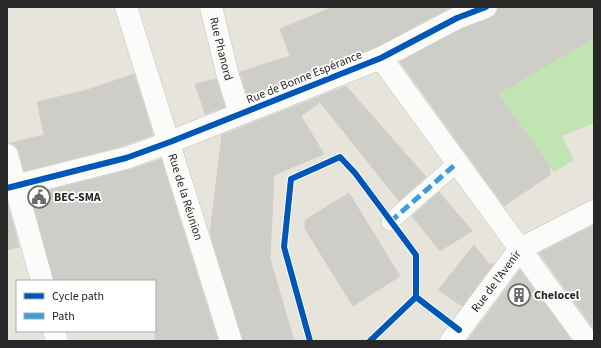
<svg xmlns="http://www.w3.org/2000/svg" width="601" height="348" viewBox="0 0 601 348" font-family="'Source Sans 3',sans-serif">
	<rect width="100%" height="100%" fill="#e7e4dc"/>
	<path fill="#c0e5b3" d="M594,37v86l-32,13 12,24 -20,12 -56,-78z"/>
	<path fill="#cfcdc8" stroke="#d2cfc8" d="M333,7h118l-75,40 -128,51 -8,-26 50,-16 -10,-27z
		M498,7h96v31l-96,56 52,72v9l-46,31 -104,-144 62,-33 29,-11 5,-3z
		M134,74l19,61 -31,11 -98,25 -5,-20 -3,-5 -6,-3 34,-8 -7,-33 50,-12z
		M216,79l9,28 -20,7 -10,-30z
		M346,86l80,91 -27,24 -79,-99 -19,14 23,38 -50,21 -4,84 24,82h-51l-33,-108 12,-98z
		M161,159l57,182h-63v-60h-101l-23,-86 98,-25z
		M439,192l33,39 -32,20 -28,-35z
		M349,193l51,83 -47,30 -48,-77v-9z
		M7,202l12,45 -12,3z
		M594,225v104l-55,-76z
		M474,245l16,20 4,-2 -32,43 -24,-16z
		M520,270l52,71h-105z"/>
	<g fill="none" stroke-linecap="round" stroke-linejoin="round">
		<g stroke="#c4c2c2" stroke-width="18">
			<path id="pedestrian" d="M390,222l67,-59"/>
		</g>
		<g stroke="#c4c2c2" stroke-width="23">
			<g id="minor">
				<path id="s1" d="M126,7l105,334"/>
				<path id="s2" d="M211,7l17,69 12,38"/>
				<path d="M381,58l206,283"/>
				<path d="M7,155l35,126"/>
				<path d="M7,188l119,-30 44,-16 211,-84 76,-40 29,-11"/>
				<path d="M54,331l3,10"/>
			</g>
		</g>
		<g stroke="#c4c2c2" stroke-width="23">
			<g id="secondary">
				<path id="s3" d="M451,341l69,-92 74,-38"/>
			</g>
		</g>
		<use href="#pedestrian" stroke="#fbfbfa" stroke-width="17"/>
		<use href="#minor" stroke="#fbfbfa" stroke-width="22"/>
		<use href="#secondary" stroke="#fbfbfa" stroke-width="22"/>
		<path stroke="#3d9ce0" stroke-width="5" stroke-dasharray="10 5" stroke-linecap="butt" d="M390,222l67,-59"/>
		<g stroke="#fff" stroke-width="8">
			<path id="cycleway" d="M7,188l119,-30 44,-16 211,-84 76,-40 29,-11
				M416,297l43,33
				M310,341l-26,-94 7,-68 49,-22 15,16 61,82v42l-46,44"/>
		</g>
		<use href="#cycleway" stroke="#0057b8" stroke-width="6"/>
	</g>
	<defs>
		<g id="civic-ring" transform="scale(1.15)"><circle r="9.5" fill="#fff" stroke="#6b6a67" stroke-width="1.5"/><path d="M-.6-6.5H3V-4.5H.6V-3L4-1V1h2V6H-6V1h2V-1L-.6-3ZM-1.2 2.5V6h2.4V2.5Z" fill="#6b6a67"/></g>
		<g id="building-ring" transform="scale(1.15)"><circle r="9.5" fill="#fff" stroke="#6b6a67" stroke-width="1.5"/><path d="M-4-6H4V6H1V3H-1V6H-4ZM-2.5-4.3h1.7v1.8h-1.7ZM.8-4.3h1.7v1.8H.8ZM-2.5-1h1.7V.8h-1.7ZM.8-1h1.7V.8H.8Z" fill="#6b6a67"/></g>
	</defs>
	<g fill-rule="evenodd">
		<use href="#civic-ring" x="39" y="197"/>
		<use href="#building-ring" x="519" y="295"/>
	</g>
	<g text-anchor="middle" stroke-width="3.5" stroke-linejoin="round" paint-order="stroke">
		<g font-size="12" fill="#282828" stroke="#fff">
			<text dy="4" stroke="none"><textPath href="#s2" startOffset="43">Rue Phanord</textPath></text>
			<text transform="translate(304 77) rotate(-22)" y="4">Rue de Bonne Espérance</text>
			<text dy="4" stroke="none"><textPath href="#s1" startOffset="199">Rue de la Réunion</textPath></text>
			<text dy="4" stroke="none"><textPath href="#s3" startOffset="75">Rue de l'Avenir</textPath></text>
		</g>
		<g font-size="12" font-weight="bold" fill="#282828" stroke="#fff" text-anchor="start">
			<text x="54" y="201">BEC-SMA</text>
			<text x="534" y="299">Chelocel</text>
		</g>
	</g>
	<rect width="601" height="348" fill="none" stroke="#282828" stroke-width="16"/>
	<rect x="16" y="280" width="140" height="52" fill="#ffffff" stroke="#a9a9a9"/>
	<rect x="24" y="293" width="20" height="6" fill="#0057b8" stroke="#a9a9a9"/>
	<text x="52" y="300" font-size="12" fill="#282828">Cycle path</text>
	<rect x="24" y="313" width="20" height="6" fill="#3d9ce0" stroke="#a9a9a9"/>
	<text x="52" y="320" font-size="12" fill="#282828">Path</text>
</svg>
